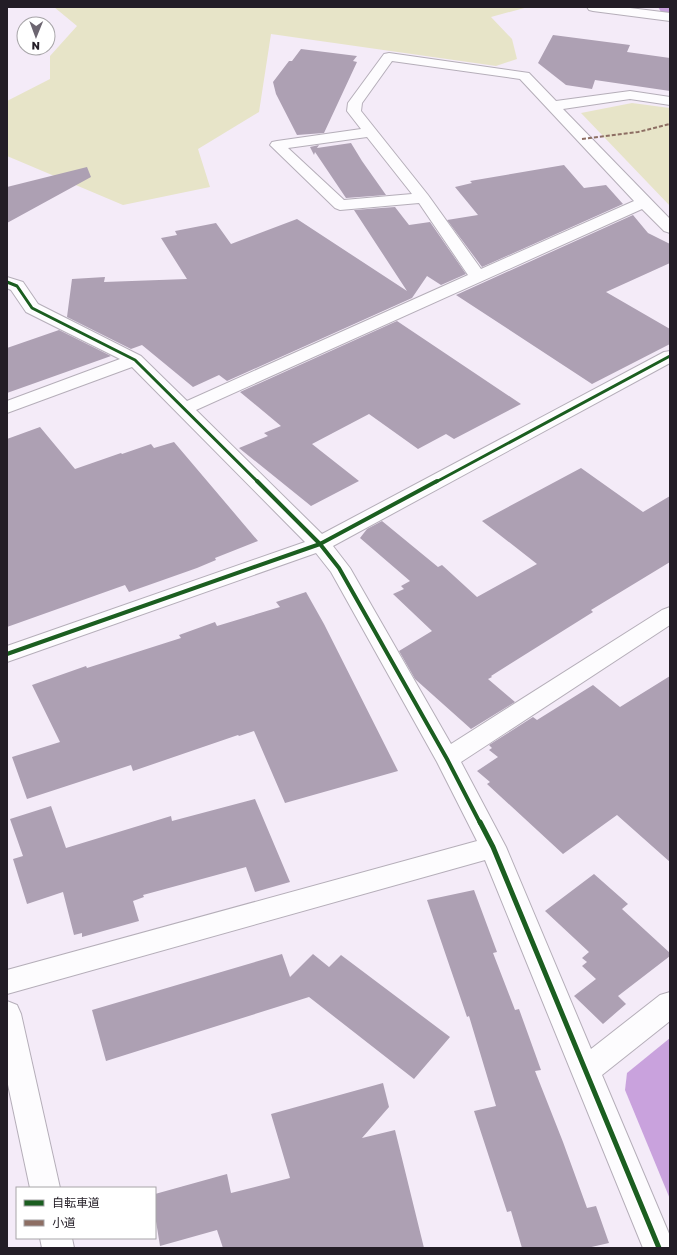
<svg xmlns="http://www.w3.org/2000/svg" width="677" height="1255" viewBox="0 0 677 1255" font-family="'Golos Text','Noto Sans JP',sans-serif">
	<rect width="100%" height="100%" fill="#f4ebf8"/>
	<path fill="#e7e4c8" d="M54,7h474l-37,10 21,22 5,20 -21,7 -225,-32 -12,78 -61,37 12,38 -87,18 -116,-49v-55l43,-22v-23l27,-30z
		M632,103l38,5v98l-89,-93z"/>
	<path fill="#c9a2dd" d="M670,1038v161l-45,-109 2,-17z"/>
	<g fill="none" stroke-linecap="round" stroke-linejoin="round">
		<path fill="#c9a2dd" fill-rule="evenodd" d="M658,7h12v7l-9,-2z"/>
	</g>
	<path fill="#ada0b3" d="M553,35l77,10 -3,7 43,6v33l-75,-11 -3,9 -26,-4 -28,-22z
		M301,49l56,7 -4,5 4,1 -33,71 -27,2 -21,-41 -3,-12 16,-21h3z
		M351,143l11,18 24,34 -40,3 -31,-46 -1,3 -4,-8 9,-2 -2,3z
		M564,165l20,23 22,-3 17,19 -141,63 -35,-47 31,-5 -23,-28 17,-4 -2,-2z
		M87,167l4,10 -84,46v-36z
		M395,207l14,18 21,-3 36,52 -25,11 -14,-9 -15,22 -185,83 -8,-6 -26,12 -51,-42 -11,4 -64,-32 5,-38 33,-2 -1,5 83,-3 -26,-41 16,-3 -2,-4 41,-8 15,21 66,-25 110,72 -53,-81z
		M633,215l15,18 22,11v19l-64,29 64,37v15l-78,40 -136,-89z
		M397,321l124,83 -67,35 -8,-5 -28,15 -49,-35 -57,30 47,37 -48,25 -72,-58 29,-12 -4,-3 17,-7 -41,-34z
		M59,330l52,26 -104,37v-45z
		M40,427l35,42 46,-16 1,1 29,-10 3,4 20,-6 84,99 -43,17 1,2 -19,8 -68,24 -4,-7 -118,42v-188z
		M581,468l62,44 27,-16v66l-79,48 2,2 -102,64 1,1 -4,2 27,23 -44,27 -56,-50 -16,-28 33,-20 -39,-37 11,-5 -3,-3 9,-5 -50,-43 7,-9 15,-8 56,46 4,-2 35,32 60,-33 -55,-43z
		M306,592l18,32 74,147 -113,32 -31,-72 -15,5 -1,-1 -105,36 -2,-6 -104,34 -15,-42 48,-15 -28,-57 54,-19 1,2 94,-30 -2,-3 36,-13 2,4 63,-19 -4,-5z
		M670,676v186l-53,-47 -54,39 -76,-70 3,-2 -13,-11 21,-14 -9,-7 3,-2 -3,-3 44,-28 4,3 56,-35 27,22z
		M255,799l35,83 -35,10 -9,-25 -103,28 1,2 -11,4 6,20 -57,16v-4l-8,2 -11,-43 -36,12 -14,-45 10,-3 -13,-37 41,-13 15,42 105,-32 1,5z
		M594,874l34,30 -6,5 48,44v3l-52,40 8,8 -23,20 -29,-28 22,-17 -14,-13 5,-4 -5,-4 7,-6 -44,-41z
		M474,890l23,62 -4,1 22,57 4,-1 22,61 -6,1 28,71 24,66 9,-2 13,37 -22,5h-65l-11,-37 -4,1 -33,-101 22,-5 -27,-90 -2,1 -40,-117z
		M282,954l8,23 23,-23 16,13 12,-12 109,82 -36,42 -105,-82 -203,64 -14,-51z
		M383,1083l6,24 -27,31 33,-8 29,118h-201l-6,-18 -57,16 -5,-31v-21l72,-20 4,19 59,-15 -19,-64z"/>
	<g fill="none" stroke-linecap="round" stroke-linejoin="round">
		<g stroke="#b5aeb9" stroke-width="2">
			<path id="street" d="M587,7h35l48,6v8l-77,-10 -4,-1z
				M389,53l140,20 27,28 74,-10 40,6v8l-40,-6 -67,10 107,110v14l-6,-2 -22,-22 -446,201 126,124 342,-182 6,-1v12l-337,183 17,22 101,176 211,-134 8,-3v18l-209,137 45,85 85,202 69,-54 10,-3v29l-68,54 68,161v12h-27l-158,-388 -478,134v-24l470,-129 -40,-79 -106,-190 -15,-19 -309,109v-16l298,-104 -173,-175 -125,46v-12l113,-42 -94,-47 -15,-22 -4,-2v-11l16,5 15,22 103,52 46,45 281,-126 -49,-72 -79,7 -5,-2 -65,-63 2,-3 5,-1 84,-12 -14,-18 1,-8 36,-49zM392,61l128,18 114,122 -153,68 -53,-74 -67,-84 1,-8zM367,137l45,57 -68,6 -56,-52z"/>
		</g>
		<g stroke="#b5aeb9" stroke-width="2">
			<path id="secondary" d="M7,1001l10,4 4,9 39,174h-30l-23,-108z
				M40,1238h32l2,10h-32z"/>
		</g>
		<use href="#street" fill="#fdfcfe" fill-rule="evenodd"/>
		<use href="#secondary" fill="#fdfcfe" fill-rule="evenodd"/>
		<path stroke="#8d6e63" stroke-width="2" stroke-dasharray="4 2" stroke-linecap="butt" d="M582,139l56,-7 32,-8"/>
		<g stroke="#fff" stroke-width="5">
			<path id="cycleway-far2" d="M7,282l10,4 15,22 103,52 123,122
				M436,482l234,-126"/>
		</g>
		<g stroke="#fff" stroke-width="6">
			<path id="cycleway-far1" d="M257,481l63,63 19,24 108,191 33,64
				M7,654l313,-110 117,-63"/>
		</g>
		<g stroke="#fff" stroke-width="8">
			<path id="cycleway" d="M480,822l13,25 166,401"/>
		</g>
		<use href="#cycleway-far2" stroke="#1b5e20" stroke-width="3"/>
		<use href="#cycleway-far1" stroke="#1b5e20" stroke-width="4"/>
		<use href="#cycleway" stroke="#1b5e20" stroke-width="5"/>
	</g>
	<rect width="677" height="1255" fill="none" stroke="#231d26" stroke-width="16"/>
	<rect x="16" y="1187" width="140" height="52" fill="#ffffff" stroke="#a7a5a8"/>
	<rect x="24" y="1200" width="20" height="6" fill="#1b5e20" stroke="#a7a5a8"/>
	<text x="52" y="1207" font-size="12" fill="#231d26">自転車道</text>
	<rect x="24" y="1220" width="20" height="6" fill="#8d6e63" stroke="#a7a5a8"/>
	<text x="52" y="1227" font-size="12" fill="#231d26">小道</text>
	<g transform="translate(36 36) rotate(181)"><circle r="19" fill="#ffffff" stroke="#a7a5a8"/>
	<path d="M0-3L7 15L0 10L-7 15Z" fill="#6c6570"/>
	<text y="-6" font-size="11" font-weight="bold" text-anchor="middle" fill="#231d26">N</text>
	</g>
</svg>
